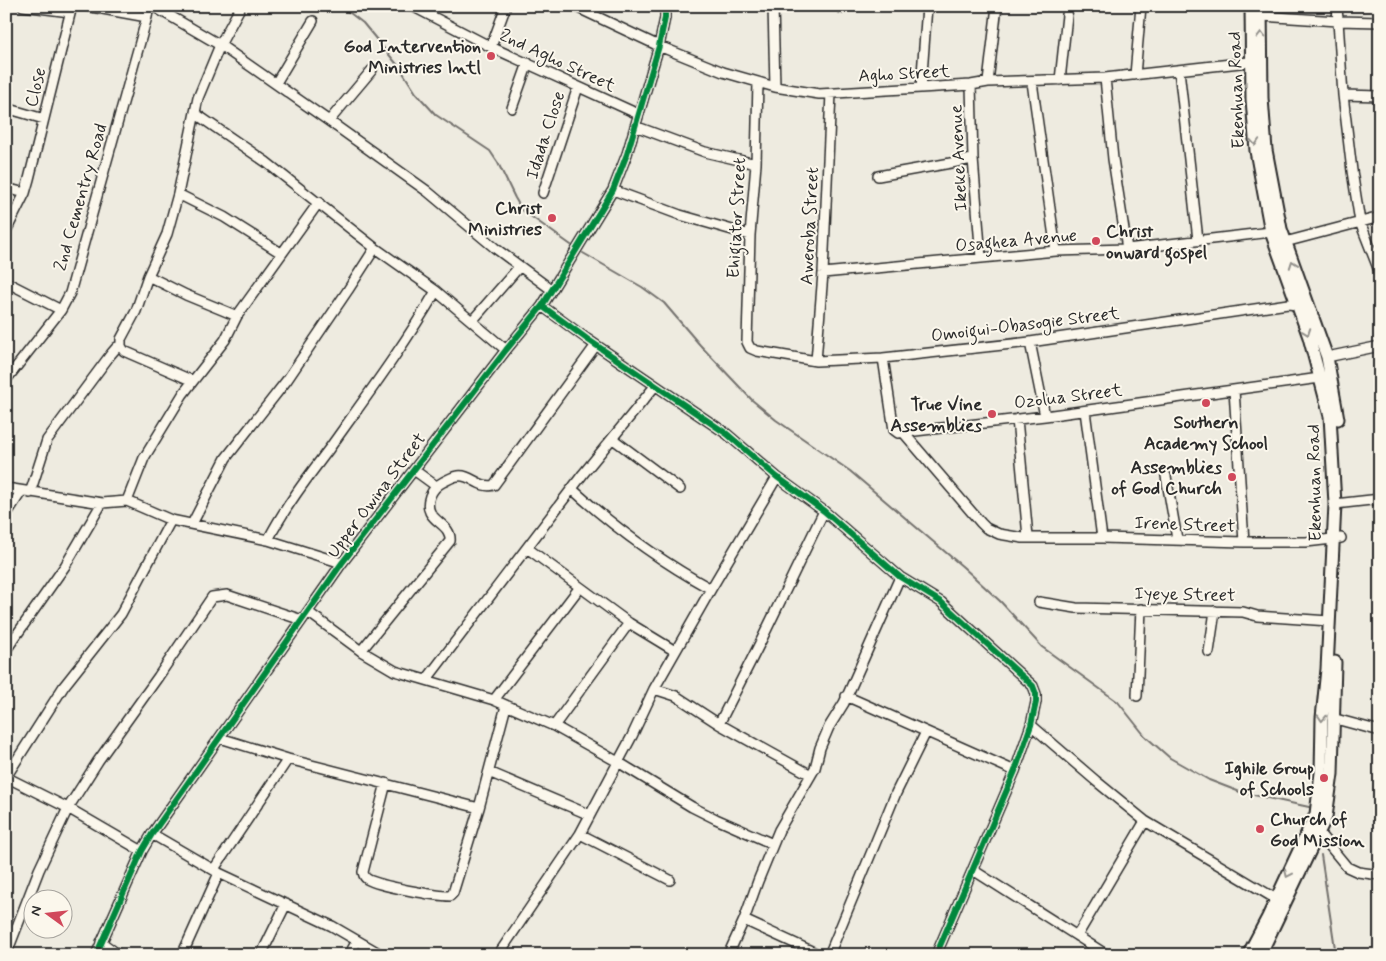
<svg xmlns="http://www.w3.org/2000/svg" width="1386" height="961" viewBox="0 0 1386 961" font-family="Mynerve,sans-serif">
	<rect width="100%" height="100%" fill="#eeebe0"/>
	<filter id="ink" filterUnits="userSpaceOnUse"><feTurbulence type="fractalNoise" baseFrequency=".02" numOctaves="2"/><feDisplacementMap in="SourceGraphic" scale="10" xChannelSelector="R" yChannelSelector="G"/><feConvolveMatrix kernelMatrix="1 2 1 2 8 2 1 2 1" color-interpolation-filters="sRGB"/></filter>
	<g filter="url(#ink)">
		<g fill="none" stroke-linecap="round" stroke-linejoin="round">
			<path stroke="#74726e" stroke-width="2" d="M341,6l22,17 37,45 16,25 20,22 54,36 8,12 17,35 7,12 49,35
				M583,253l59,34 22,16 36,42 52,55 24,20 74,51 113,96 38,35 41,45 76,55 27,34 25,22 39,22 31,12 69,15
				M1321,855l15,100"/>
			<g stroke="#2b2b2b" stroke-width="12">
				<path id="minor" d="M23,6l47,6
					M86,6l61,11
					M153,6l67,39 109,76 98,70 68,57 57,42
					M412,6l79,41 147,67
					M574,6l85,40 64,26 52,15 44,7 152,-9 17,-3 117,-4 153,-17
					M773,6l2,81
					M1337,6l6,89 9,76 8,51 20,51
					M841,8v-2
					M1261,16l77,5 42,1
					M491,47l15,-41
					M1179,70l19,170
					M1135,75l6,-69
					M1105,78l8,81 14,90
					M1060,80l8,-74
					M758,82l-2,82 -6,71 -3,107 3,6 7,3 59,10 67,-3 147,-16 258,-38 9,1
					M988,82l9,-76
					M1032,82l24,169
					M276,83l37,-62
					M971,85l2,74 8,99
					M921,88l6,-82
					M1343,95l37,1
					M6,108l38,11
					M512,108l16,-45
					M196,114l70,48 109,86 61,43 70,59
					M329,121l43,-51
					M635,126l70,26 51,12
					M878,176l95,-17
					M6,188l19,5
					M613,190l67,25 70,20
					M543,193l35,-106
					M178,194l46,23 57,36
					M6,231l19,-38 4,-14 43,-173
					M1285,242l95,-25
					M823,273l233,-22 71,-2 144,-17
					M148,276l38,19 51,21
					M6,282l55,28
					M542,306l45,33 140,95 50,43 47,34 76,66 41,25 92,84 3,8v8l-5,23 -16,46 -79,184
					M472,321l47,-54
					M1030,342l15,74
					M1327,357l53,-11
					M883,358l11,72 4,3 147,-17 275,-38
					M816,361l7,-88 8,-180
					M6,380l55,-70 9,-17 77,-276 2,-11
					M193,381l32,-41 12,-24 82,-114
					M1234,390l10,152
					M1085,411l17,127
					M1017,419l11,118
					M903,432l78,91 5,5 13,6 24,4h79l142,4h62l35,-4
					M613,439l67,50
					M414,470l22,16
					M1166,476l11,63
					M6,488l96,15 25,-2 44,19 97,20 74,23
					M572,489c43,39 88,72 139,100
					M30,493l17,-53 64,-86 6,-7 4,-1
					M127,501l17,-43 39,-64 10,-13 -69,-30 -3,-5v-7l15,-28 12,-35 19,-42 11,-40 20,-96 22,-53 21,-39
					M1335,504l45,-5
					M6,515l15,-23
					M192,524l34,-66 61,-78 61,-90 27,-42
					M268,540c17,-33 39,-62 61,-91 37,-52 75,-103 107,-158
					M527,548l102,75 46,28
					M1039,602l37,6 167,4 14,4 72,5
					M308,612l53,39 34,20 99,29 60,26 64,36 74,45 24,12 57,25
					M6,650l59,-84 37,-63
					M361,651l89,-110c2,-20 -29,-19 -20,-45 3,-7 7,-11 13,-14 5,-2 10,-6 15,-6 13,-2 21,13 36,9l102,-140
					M1209,652l6,-41
					M427,679l156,-205 72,-88
					M654,689l22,7 43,28 92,51
					M846,696l169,75
					M1137,696l4,-87
					M494,700l86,-113
					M1332,718l48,13
					M719,724l41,-81 64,-132
					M1031,725l65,56 49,40 131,78
					M554,726l75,-103
					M220,738l68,21 191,49
					M489,772l101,43
					M6,777l58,-91 57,-72 50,-94
					M6,777l62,31 74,43
					M386,783l-23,89c1,4 1,5 4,7 12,7 68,17 83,17l3,-3 26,-85 27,-102
					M1319,833l28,34 11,5 22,3
					M152,834l67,39 113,53 50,29
					M580,834l52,-98 22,-47 57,-100 66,-112
					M214,869l74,-110
					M973,870l134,85
					M744,920l76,35
					M1077,936l68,-115
					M101,942l18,13
					M6,955l33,-85 29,-62 30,-47 60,-84 54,-80 15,-2 75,25
					M96,955l46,-104 10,-17 190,-271 164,-213 36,-44 71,-116 14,-36 32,-108 6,-28v-12
					M182,955l37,-82
					M261,955l25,-51
					M349,955l8,-14
					M498,955l82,-121 90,46
					M728,955l16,-35 14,-39 21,-51 36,-62 5,-20 9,-21 15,-24 56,-126
					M829,955l67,-162 30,-61"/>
			</g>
			<g stroke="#2b2b2b" stroke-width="15">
				<path id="major" d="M1261,6l1,92 4,52 15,79 46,128 11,62
					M1248,955l20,-38 48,-103 5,-41 1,-55 5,-49 8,-165 -5,-88 -21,-79 -38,-105 -15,-81 -4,-52 -1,-93
					M1260,955l66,-138 6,-43 3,-112"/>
			</g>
			<use href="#minor" stroke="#fbf7ec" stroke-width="9"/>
			<use href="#major" stroke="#fbf7ec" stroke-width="11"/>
			<g stroke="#fbf7ec" stroke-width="9">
				<path id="cycleway" d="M542,306l45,33 140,95 50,43 47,34 76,66 41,25 92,84 3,8v8l-5,23 -16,46 -79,184
					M96,955l46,-104 10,-17 190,-271 164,-213 36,-44 71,-116 14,-36 32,-108 6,-28v-12"/>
			</g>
			<use href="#cycleway" stroke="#00873e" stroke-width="6"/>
		</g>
		<defs><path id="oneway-chevron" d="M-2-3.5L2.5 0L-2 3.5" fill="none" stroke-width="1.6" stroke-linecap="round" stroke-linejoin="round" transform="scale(1.25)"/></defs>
		<g stroke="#93918c">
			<use href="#oneway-chevron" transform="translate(1261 35) rotate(-90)"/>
			<use href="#oneway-chevron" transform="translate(1255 142) rotate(86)"/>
			<use href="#oneway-chevron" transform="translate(1293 264) rotate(-110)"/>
			<use href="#oneway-chevron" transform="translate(1307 332) rotate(70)"/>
			<use href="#oneway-chevron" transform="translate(1322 718) rotate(93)"/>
			<use href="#oneway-chevron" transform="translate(1288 874) rotate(115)"/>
		</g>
	</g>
	<g fill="#d1495b" stroke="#fbf7ec" stroke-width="2">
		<circle cx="491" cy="56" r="5"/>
		<circle cx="552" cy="218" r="5"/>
		<circle cx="1096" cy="241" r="5"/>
		<circle cx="1206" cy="403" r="5"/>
		<circle cx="992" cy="414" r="5"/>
		<circle cx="1232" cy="477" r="5"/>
		<circle cx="1324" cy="778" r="5"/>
		<circle cx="1260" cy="829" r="5"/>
	</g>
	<g text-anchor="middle" stroke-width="4" stroke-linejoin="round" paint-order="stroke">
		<g font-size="18" font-weight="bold" fill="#2b2b2b" stroke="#fbf7ec" text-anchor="end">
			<text x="481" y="52">God Intervention<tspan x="481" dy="21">Ministries Intl</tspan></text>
			<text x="542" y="214">Christ<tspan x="542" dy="21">Ministries</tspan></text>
			<text x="1106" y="237" text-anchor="start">Christ<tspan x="1106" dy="21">onward gospel</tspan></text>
			<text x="982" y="410">True Vine<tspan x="982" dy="21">Assemblies</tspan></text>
			<text x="1206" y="428" text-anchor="middle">Southern<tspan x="1206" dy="21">Academy School</tspan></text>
			<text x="1222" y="473">Assemblies<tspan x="1222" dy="21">of God Church</tspan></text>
			<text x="1314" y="774">Ighile Group<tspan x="1314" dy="21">of Schools</tspan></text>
			<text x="1270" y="825" text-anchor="start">Church of<tspan x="1270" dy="21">God Mission</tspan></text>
		</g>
		<g font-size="18" fill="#2b2b2b" stroke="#fbf7ec">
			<text transform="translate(558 60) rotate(25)" y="6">2nd Agho Street</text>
			<text transform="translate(904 73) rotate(-3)" y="6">Agho Street</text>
			<text transform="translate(35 87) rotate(-76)" y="6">Close</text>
			<text transform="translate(1236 90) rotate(-92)" y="6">Ekenhuan Road</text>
			<text transform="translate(545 135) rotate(-72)" y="6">Idada Close</text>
			<text transform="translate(958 158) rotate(-93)" y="6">Ikeke Avenue</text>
			<text transform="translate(80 197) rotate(-74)" y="6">2nd Cementry Road</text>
			<text transform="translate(736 218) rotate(-87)" y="6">Ehigiator Street</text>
			<text transform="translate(809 226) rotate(-87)" y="6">Aweroba Street</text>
			<text transform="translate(1016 240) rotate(-5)" y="6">Osaghea Avenue</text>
			<text transform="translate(1025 324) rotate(-7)" y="6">Omoigui-Obasogie Street</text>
			<text transform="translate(1068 396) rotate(-7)" y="6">Ozolua Street</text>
			<text transform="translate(1314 483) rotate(-91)" y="6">Ekenhuan Road</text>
			<text transform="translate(376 495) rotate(-53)" y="6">Upper Owina Street</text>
			<text transform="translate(1185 524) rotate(2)" y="6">Irene Street</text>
			<text transform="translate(1185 594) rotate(1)" y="6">Iyeye Street</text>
		</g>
	</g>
	<rect width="1386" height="961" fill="none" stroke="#fbf7ec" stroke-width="25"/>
	<rect x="12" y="12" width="1361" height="936" fill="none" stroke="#2b2b2b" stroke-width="2" filter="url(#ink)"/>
	<g transform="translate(48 914) rotate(285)"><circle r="24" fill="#fbf7ec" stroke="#a8a59f"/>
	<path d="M0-4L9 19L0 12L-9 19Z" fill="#d1495b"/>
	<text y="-8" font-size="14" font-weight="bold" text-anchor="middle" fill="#2b2b2b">N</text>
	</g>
</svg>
